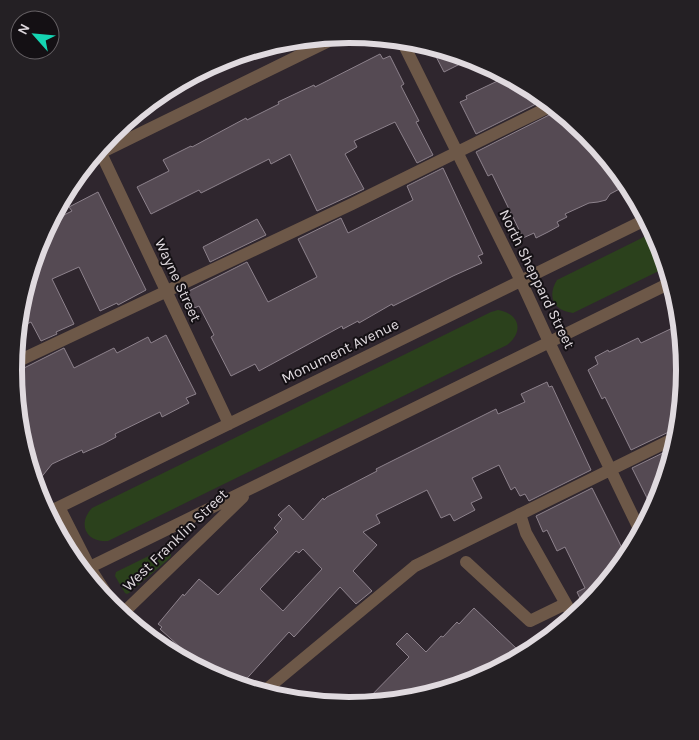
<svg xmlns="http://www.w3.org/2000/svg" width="699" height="740" viewBox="0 0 699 740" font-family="Karla,sans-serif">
	<rect width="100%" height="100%" fill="#2f262e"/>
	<path fill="#2b411c" d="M654,232l6,10 7,25 -94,46c-20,-2 -26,-17 -16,-33z
		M498,310c22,4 26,22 9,35l-399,196c-22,2 -31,-17 -16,-33l399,-196z
		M165,548c4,1 5,4 6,7l-1,3 -41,35 -2,1 -2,-1 -10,-17 1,-4z"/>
	<path fill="#554a53" stroke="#8d828c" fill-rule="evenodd" d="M430,45l42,13 -28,14z
		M380,54l3,5 7,-3 14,28 -3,2 18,35 -3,1 17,33 -16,8 -22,-41 -41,19 3,6 -12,7 19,35 -47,22 -27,-57 -19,10 -2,-5 -68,34 -2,-3 -48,24 -14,-27 32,-16 -6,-11 28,-14 1,1 54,-29 1,2 32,-16 -1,-2 36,-17 1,2z
		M508,76l28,15 10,8 -70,35 -16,-32 7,-3 -1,-3z
		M559,110l28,23 42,51 -19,10 -4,6 -8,2 -9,1 -24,11 2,3 -10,5 2,4 -11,6 -12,6 -2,-5 -11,5 -31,-64 -4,2 -12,-24z
		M443,168l40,86 -5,2 4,7 -29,13 -60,30 -1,-2 -33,19 -1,-2 -15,8 -1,-3 -83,45 -4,-7 -24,12 -20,-39 3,-2 -15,-29 -7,3 -7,-16 62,-31 21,40 49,-25 -19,-38 43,-21 7,15 65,-33 -6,-14z
		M98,192l48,98 -28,15 -1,-2 -17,8 -21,-44 -27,12 22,45 -18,8 1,2 -16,7 -10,-19 -13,6 2,-24 19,-63 11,-19 22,-11 -3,-4z
		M257,219l9,16 -56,27 -7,-15z
		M681,324l4,46 -5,58 -5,1 -44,21 -26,-53 -3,2 -14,-29 10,-6 -3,-7 13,-7 1,2 29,-14 3,5z
		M166,335l30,59 -10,4 3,5 -27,14 -2,-5 -45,22 1,3 -13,7 -20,9 -1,-3 -30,14 -17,21 -15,-50 -6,-62 50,-25 10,20 40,-20 3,5 31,-16 3,6z
		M547,382l2,5 3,-1 39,84 -62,31 -4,-7 -5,2 -5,-9 -4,3 -12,-25 -27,13 10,20 -11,5 4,7 -21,11 -4,-7 -9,4 -14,-28 -51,25 4,8 -17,9 14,13 -24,26 19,20 -16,13 -16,-17 -46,50 -5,-5 -49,54 -19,-6 -11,-6 -50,-45 2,-2 -4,-3 25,-30 1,2 15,-17 19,16 60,-63 -4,-4 8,-9 -4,-4 11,-10 14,15 20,-22 1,2 3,-3 50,-26 -1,-2 120,-60 2,5 27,-12 -4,-8zM303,549l19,20 -39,42 -23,-22 36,-38 3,2z
		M675,447l-15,52 -7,11 -21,-42z
		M592,488l35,70 -42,51 -8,-17 8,-4 -20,-41 -8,4 -10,-21 -4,2 -7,-16z
		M474,608l44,42 -17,18 -23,12 -63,19 -53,6 47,-48 -13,-13 11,-11 19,19 15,-16 2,1 14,-15 2,2z"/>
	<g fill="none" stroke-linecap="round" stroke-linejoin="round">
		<path stroke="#6d5848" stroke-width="12" d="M401,39l120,242 28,61 92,191
			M99,149l130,275
			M92,157l249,-122
			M14,363l338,-159 201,-99
			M59,507l31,61 28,44
			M47,513l600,-294
			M520,514l6,19 48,85
			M466,562l64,59 35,-17
			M82,571l590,-289
			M121,615l122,-118
			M262,693l153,-127 264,-130"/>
	</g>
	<g text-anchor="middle" stroke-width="4" stroke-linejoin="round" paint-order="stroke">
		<g font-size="15" fill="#e0dadf" stroke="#141014">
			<text transform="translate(537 279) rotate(64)" y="5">North Sheppard Street</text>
			<text transform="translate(178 280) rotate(65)" y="5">Wayne Street</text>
			<text transform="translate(340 351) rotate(-26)" y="5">Monument Avenue</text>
			<text transform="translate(175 540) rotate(-44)" y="5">West Franklin Street</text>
		</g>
	</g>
	<path d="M0 0H699V740H0ZM22 370a327 327 0 1 1 654 0a327 327 0 1 1-654 0Z" fill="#242024" fill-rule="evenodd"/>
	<path fill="none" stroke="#e0dadf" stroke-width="6" d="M22 370a327 327 0 1 1 654 0a327 327 0 1 1-654 0Z"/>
	<g transform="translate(35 35) rotate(297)"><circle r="24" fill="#141014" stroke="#666165"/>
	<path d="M0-4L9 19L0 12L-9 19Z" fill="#15d5b3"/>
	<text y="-8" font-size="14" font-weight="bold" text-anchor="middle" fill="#e0dadf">N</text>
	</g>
</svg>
